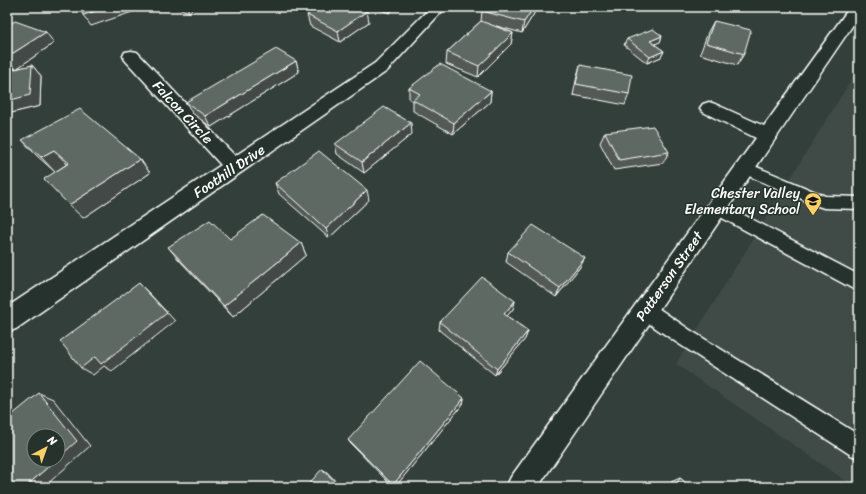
<svg xmlns="http://www.w3.org/2000/svg" width="866" height="494" viewBox="0 0 866 494" font-family="Sriracha,sans-serif">
	<rect width="100%" height="100%" fill="#333f3a"/>
	<filter id="ink" filterUnits="userSpaceOnUse"><feTurbulence type="fractalNoise" baseFrequency=".025" numOctaves="2"/><feDisplacementMap in="SourceGraphic" scale="8" xChannelSelector="R" yChannelSelector="G"/><feConvolveMatrix kernelMatrix="1 2 1 2 8 2 1 2 1" color-interpolation-filters="sRGB"/></filter>
	<g filter="url(#ink)">
		<path fill="#404c47" d="M859,67v420h-4l-179,-123z"/>
		<g fill="none" stroke-linecap="round" stroke-linejoin="round">
			<g stroke="#fff" stroke-width="3">
				<path id="service" d="M745,162l80,34 34,1v12l-35,-1 -6,-2 -78,-34 -3,-4 3,-4z
					M717,201l142,74v17l-148,-80 -2,-5 2,-5z
					M645,302l7,2 38,26 169,105v23l-8,-3 -175,-113 -38,-26 -2,-6 2,-6z"/>
			</g>
			<g stroke="#fff" stroke-width="3">
				<path id="minor" d="M431,7h15l-59,64 -371,258 -9,3v-25l214,-142 -96,-105 -2,-4 2,-4 6,-1 6,1 98,104 140,-93z
					M850,7h9v9l-321,471h-32l5,-10 245,-339 -53,-26 -3,-4 3,-4 6,-2 6,2 49,22z"/>
			</g>
			<use href="#service" fill="#26332d" fill-rule="evenodd"/>
			<use href="#minor" fill="#26332d" fill-rule="evenodd"/>
		</g>
		<path fill="#525a56" stroke="#fff" d="M174,7h21l-6,5z
			M370,7h25l-5,6z
			M538,7l-16,26 -26,-7 17,7 -2,11 -33,33 -32,-13 1,-12 34,-31 1,-10z
			M794,7h6l-1,2z
			M307,15l62,7 -29,20 -30,-16z
			M714,21l30,33 -7,11 -37,-11 8,-22z
			M7,26l47,17 -38,26 16,-4 9,11 -1,30 -33,8v-43l8,-2 -8,-3z
			M662,36l-2,6 -6,2 10,7 -3,6 -14,6 -23,-18 3,-6z
			M296,61l3,11 -88,55 -19,-14 -6,-11z
			M580,65l49,29 -4,11 -52,-10 4,-19z
			M409,88l82,3 -1,11 -37,32 -40,-23v-10l-4,-2z
			M605,132l64,20 -6,11 -49,7 -14,-27z
			M412,134l-48,39 -27,-19 -2,-10z
			M22,140l118,19 10,14 -67,45 -28,-46 -19,-17z
			M275,183l94,17 -40,38 -50,-44z
			M230,239l71,4 5,12 -73,62 -54,-57 -11,-13z
			M508,252l72,15 -24,30 -50,-35z
			M515,301l-2,8 -6,7 21,15 -3,8 -30,36 -56,-45 1,-8z
			M464,398l-1,6 -68,83h-2l-42,-43 -3,-4z
			M680,478l11,9h-23l3,-5z"/>
		<path fill="#424a46" stroke="#fff" d="M108,7h32l1,2 -50,17 -8,-11z
			M187,7h8l-6,5z
			M389,7h6l-5,6z
			M534,7h4l-16,26 2,-11z
			M367,11l2,11 -29,20 -2,-11z
			M46,32l8,11 -38,26 -9,-10v-2z
			M513,33l-2,11 -33,33 1,-11z
			M662,36l-2,6 -13,5 3,-6z
			M664,51l-3,6 -14,6 3,-6z
			M296,61l3,11 -88,55 -6,-11z
			M32,65l9,11 -1,30 -33,8v-13z
			M491,91l-1,11 -37,32 1,-11z
			M411,123l1,11 -48,39 -2,-11z
			M54,150l13,14 -12,8 -14,-15z
			M140,159l10,14 -67,45 -14,-13z
			M367,190l2,10 -40,38 -3,-9z
			M301,243l5,12 -73,62 -9,-11z
			M585,258l-5,9 -24,30 4,-9z
			M139,283l9,9 27,29 -63,50 -8,-5 -11,9 -12,-7z
			M515,301l-2,8 -11,13 2,-8z
			M528,331l-3,8 -30,36 2,-6z
			M39,393l14,6 37,47 -46,41h-19l31,-27h2v-2z
			M464,398l-1,6 -68,83h-1l-1,-2z
			M322,469l5,3 14,15z"/>
		<path fill="#5f6964" stroke="#fff" d="M79,7h29l-25,8z
			M320,7h38l9,4 -29,20 -31,-16z
			M485,7h49l-10,15 -42,-11z
			M15,21l31,11 -39,25v-31z
			M481,21l32,12 -34,33 -32,-14z
			M714,21l37,9 -7,24 -38,-11z
			M653,29l9,7 -12,5 14,10 -14,6 -23,-18z
			M276,49l20,12 -91,55 -19,-14z
			M440,64l51,27 -37,32 -41,-23 7,-6 -11,-6z
			M32,65l-2,30 -23,6v-30z
			M580,65l52,10 -3,19 -53,-10z
			M384,107l27,16 -49,39 -27,-18z
			M80,109l60,50 -71,46 -25,-26 25,-16 -15,-13 -13,7 -19,-17z
			M653,126l16,26 -50,8 -14,-28z
			M319,151l48,39 -41,39 -51,-46z
			M263,215l38,28 -77,63 -56,-59 42,-27 20,19z
			M533,225l52,33 -25,30 -52,-36z
			M482,277l33,24 -11,13 24,17 -31,38 -57,-47z
			M139,283l28,30 -66,51 -6,-7 -14,11 -21,-27z
			M420,361l44,37 -71,87 -45,-45z
			M39,393l38,48 -19,17v-22h-24v24h22l-31,27h-18v-68z
			M322,469l19,18h-35z
			M680,478l11,9h-16z"/>
	</g>
	<defs>
		<g id="school-pin" transform="scale(0.9)"><path d="M0 17L-7.5 6A9.5 9.5 0 1 1 7.5 6Z" fill="#ffd166" stroke="#26332d"/><path d="M0-5L7-2L0 1L-7-2ZM-4 1L0 2.5L4 1V4Q0 6-4 4Z" fill="#111"/></g>
	</defs>
	<g fill-rule="evenodd">
		<use href="#school-pin" x="813" y="201"/>
	</g>
	<g text-anchor="middle" stroke-width="3" stroke-linejoin="round" paint-order="stroke">
		<g font-size="14" fill="#fff" stroke="#26332d">
			<text transform="translate(183 112) rotate(47)" y="5">Falcon Circle</text>
			<text transform="translate(229 171) rotate(-34)" y="5">Foothill Drive</text>
			<text transform="translate(669 276) rotate(-55)" y="5">Patterson Street</text>
		</g>
		<g font-size="14" fill="#fff" stroke="#26332d" text-anchor="end">
			<text x="800" y="198">Chester Valley<tspan x="800" dy="16">Elementary School</tspan></text>
		</g>
	</g>
	<rect width="866" height="494" fill="none" stroke="#26332d" stroke-width="24"/>
	<rect x="12" y="12" width="842" height="470" fill="none" stroke="#fff" stroke-width="1.5" filter="url(#ink)"/>
	<g transform="translate(46 448) rotate(41)"><circle r="19" fill="#26332d" stroke="#7d8581"/>
	<path d="M0-3L7 15L0 10L-7 15Z" fill="#ffd166"/>
	<text y="-6" font-size="11" font-weight="bold" text-anchor="middle" fill="#ffffff">N</text>
	</g>
</svg>
